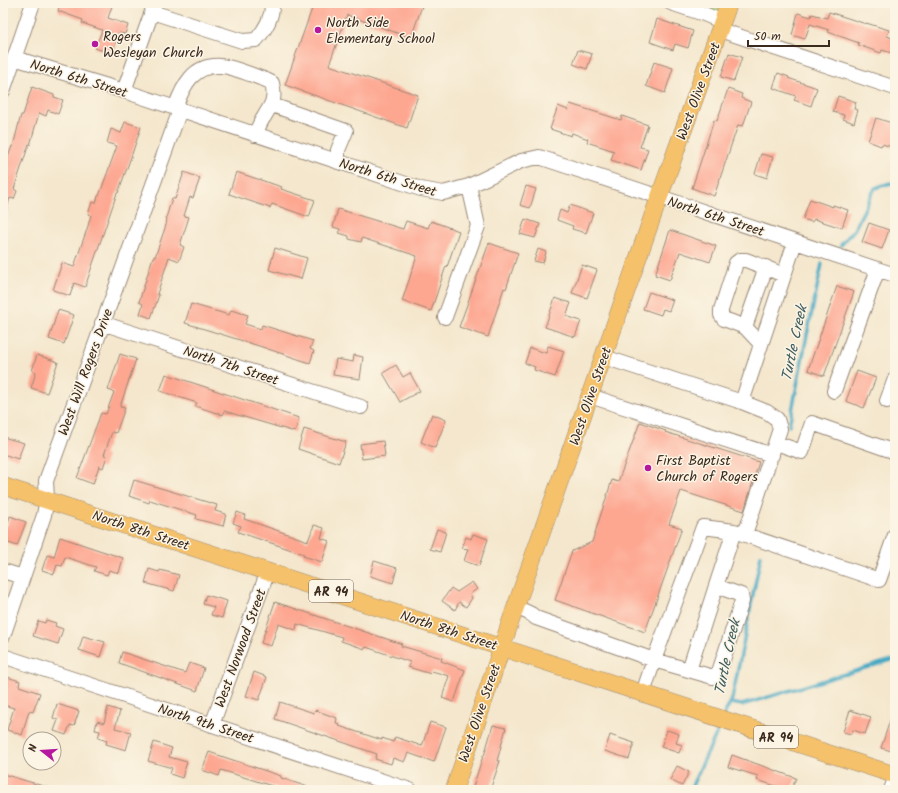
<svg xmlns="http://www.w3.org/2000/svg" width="898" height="793" viewBox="0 0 898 793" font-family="Kalam,sans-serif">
	<rect width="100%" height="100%" fill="#fcf5e5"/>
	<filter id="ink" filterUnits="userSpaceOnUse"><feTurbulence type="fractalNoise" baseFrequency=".025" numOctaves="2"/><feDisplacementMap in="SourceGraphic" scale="8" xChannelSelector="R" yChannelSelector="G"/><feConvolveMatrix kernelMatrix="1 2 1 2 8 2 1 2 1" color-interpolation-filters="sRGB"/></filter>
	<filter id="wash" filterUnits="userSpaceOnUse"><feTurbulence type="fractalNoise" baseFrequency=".012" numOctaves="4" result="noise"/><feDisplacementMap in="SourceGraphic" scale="16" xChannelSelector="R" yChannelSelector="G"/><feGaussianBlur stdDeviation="0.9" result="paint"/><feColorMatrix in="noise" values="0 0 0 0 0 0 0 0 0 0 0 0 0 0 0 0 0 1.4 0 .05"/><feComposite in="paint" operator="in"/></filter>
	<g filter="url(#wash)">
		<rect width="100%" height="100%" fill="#f4e7cd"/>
		<path fill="#b3d178" stroke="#777e4b" d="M668,3h61l-6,19z"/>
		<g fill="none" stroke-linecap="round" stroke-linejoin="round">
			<path stroke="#44a9c4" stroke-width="3.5" d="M841,245l13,-15 21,-42 15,-5 5,2
				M789,426l18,-91 15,-71
				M730,703l12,2 153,-46
				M724,715l8,-16 29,-144
				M690,790l30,-64"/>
		</g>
		<g id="blocks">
			<path fill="#fda690" d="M60,3h53l-5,15 20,7 -3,9 -6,-1 -7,21 -17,-6 7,-18 -20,-7 1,-3 -25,-9z
				M314,3h109l-12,35 -64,-23 -18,50 89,30 -11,33 -122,-43z
				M829,12l37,12v-1l23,7 -2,6 8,3v15l-13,-4 -1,3 -23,-8 1,-2 -31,-11 1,-2 -19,-6 -5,15 -13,-4 6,-22 13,4 1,-3 15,4z
				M657,19l36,12 -5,17 -13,-4 -2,6 -23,-8z
				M578,50l14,4 -5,15 -14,-5z
				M729,53l13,4 -8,24 -13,-4z
				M654,62l19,6 -8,25 -19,-7z
				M778,73l11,4 -1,1 29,10 -6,18 -17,-6 2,-4 -23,-8z
				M32,87l22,8v2l9,3 -5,14 -10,-4 -2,6 -7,-3 -9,32 -1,-1 -15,45 3,2 -3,8 -4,-1 -5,16 -2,-1v-42l9,-25h1l8,-31h2z
				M728,89l14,5 -1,4 10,4 -8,24 -5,-1 -24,71 -22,-8 22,-68 3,1z
				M838,96l18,6 -2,7 4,1 -4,13 -11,-4 1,-4 -11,-3z
				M570,104l51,16 1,-4 26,9 -8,22 8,2 -7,21 -30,-10 3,-9 -27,-9 1,-3 -16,-6 -1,3 -21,-7 8,-23 10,4z
				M876,118l19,6v24l-13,-4 -1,2 -13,-5z
				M125,122l16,5 -10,30 -13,36h-1l-32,94 -11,-4 -4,13 -17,-6 9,-27 12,4 14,-41 3,-11 -3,-1 4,-12 4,1 2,-7h1l18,-50 -10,-3 4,-14 10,4z
				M761,154l12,3 -6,21 -12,-4z
				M184,172l16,6 -7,20 -3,-1 -6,19 5,1 -9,28 4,2 -5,14 -10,-4 -12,37 2,1 -8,23 -11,-4 3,-10 -4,-2 14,-45h2l11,-32 1,-7h-1l6,-20 3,1z
				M236,172l46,15 -1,2 34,11 -6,17 -37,-13 -2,4 -41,-14z
				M526,186l10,3 -6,19 -10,-3z
				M810,199l23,8v-2l15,5 -6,18 -28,-9 -2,3 -9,-3z
				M570,205l23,8 -7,20 -14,-4 1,-3 -16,-6 3,-10 7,3z
				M338,209l65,20 3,-8 22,7 3,-7 28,10 -12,36 -1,-1 -15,45 -29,-10 15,-45 -55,-18 -1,4 -12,-3v-3l-10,-3 1,-4 -7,-2z
				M525,219l15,5 -5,14 -15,-4z
				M869,223l20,7 -7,19 -20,-7z
				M670,230l46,16 -6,16 -30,-10 -10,28 -15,-5z
				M489,243l29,10 -12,36 -2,-1 -16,49 -29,-10z
				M275,248l32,10 -6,21 -32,-9z
				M538,249l8,3 -3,11 -9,-2z
				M582,265l15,5 -10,28 -15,-5z
				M837,286l17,6 -30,84 -16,-6z
				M649,292l24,8 -4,11 -6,-2 -2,6 -18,-6z
				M555,298l16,5 -5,13 15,5 -6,16 -30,-10z
				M191,304l38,11 2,-5 17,5 -3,9 16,5 1,-4 51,16 -3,8 4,2 -4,12 -54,-18 -71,-22z
				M58,310l16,5 -10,29 -15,-5z
				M548,346l16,5 -9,26 -21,-7 1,-3 -10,-4 5,-15 16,5z
				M120,354l16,5 -16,48 5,1 -9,25 -4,-1 -8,23 3,1 -4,12 -4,-2 -6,18 -16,-6 24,-65 5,1 8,-22 -6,-2z
				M37,355l21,7 -11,31 -16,-5 5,-16 -4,-1z
				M354,355l9,2 -3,22 -27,-4 3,-16 17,3z
				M396,365l7,12 7,-4 10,18 -20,11 -17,-29z
				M857,371l19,7 -12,30 -18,-7z
				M166,374l133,44 -4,14 -71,-21 -1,4 -28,-9 2,-3 -37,-12z
				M432,414l14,6 -11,28 -14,-6z
				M640,422l26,9 -1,1 94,30 -15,49 -63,-20 -12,33 13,4 -37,104 -90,-32 17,-49 20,-9 20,-62 6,2z
				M304,429l42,13 -7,21 -41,-14z
				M3,437l21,6 -6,16 -15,-5z
				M383,441l2,15 -23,3 -2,-15z
				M134,480l83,25 -2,6 11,3 -3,12 -27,-7 1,-4 -47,-15 -1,3 -20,-7z
				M237,512l8,3 -1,4 64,22 6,-16 10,3 -3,10 8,3 -7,21 -19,-6 1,-2 -66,-22 3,-6 -8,-3z
				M10,516l16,6 -9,24 -14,-5v-16l4,1z
				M437,529l9,3 -6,20 -10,-3z
				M473,534l15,5 -9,27 -15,-5 4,-12 -6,-1 4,-11 5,2z
				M60,537l63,21 -4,15 -10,-3 -2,5 -13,-4 2,-4 -31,-10 -3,9 -5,-1 -3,9 -12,-4 5,-15 7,2z
				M374,561l23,7 -4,15 -23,-7z
				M149,569l10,3 1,-2 19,5 -5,16 -29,-8z
				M472,582l5,7 -7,5 2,4 -6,9 -7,-5 -4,8 -13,-9 9,-13 6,4z
				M206,595l21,6 -5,17 -11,-3 3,-8 -11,-3z
				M275,602l127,42 -1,2 41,12 -1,3 24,9 -11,32 -12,-4 7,-22 -17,-5 -1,3 -23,-7 2,-5 -44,-15 -1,2 -24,-8 1,-4 -45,-13 -1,6 -18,-6 -7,22 -10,-3z
				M46,620l10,3 -1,3 8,3 -5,15 -25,-8 5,-15 7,2z
				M83,636l22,6 -5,15 -21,-7z
				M122,652l63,21 4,-10 15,5 -7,23 -78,-28z
				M254,672l13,5 -8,23 -13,-4z
				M7,677l13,4 -1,5 21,7 -7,19 -4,-1 -7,24 -15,-5 7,-22 -11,-3v-15z
				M280,702l34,11 1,-3 22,8 -1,5 4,1 -1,2 43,14v-2l11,4 2,-5 27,9 8,-24 16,5 -12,35 -26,-9 -4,9 -11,-4 -2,6 -16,-5 2,-5 -102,-35z
				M57,704l22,7 -5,15 -4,-1 -4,10 -12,-4 4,-11 -5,-2z
				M108,707l12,4 -5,17 16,4 -5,18 -20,-6 1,-3 -9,-3 2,-7 -5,-1 2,-9 7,2z
				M850,710l21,7 -6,17 -12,-4 -2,4 -8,-2z
				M893,711h2v41l-14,-4z
				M493,725l13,3 -9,33h3l-10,29h-18l11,-34h1z
				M667,730l12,4 -3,9 6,2 -3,8 -18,-6z
				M610,735l24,8 -5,16 -24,-8z
				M154,742l18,6 -3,9 18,5 -5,16 -12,-4 2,-6 -24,-7z
				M209,752l72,24v2l30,10 -1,2h-25l-64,-20 -2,6 -17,-6z
				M732,755l64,23 -5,12h-3l-31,-10 1,-4 -30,-9z
				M677,766l12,6 -7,14 -12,-6z
				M3,774l47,14 -1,2h-46z"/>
		</g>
	</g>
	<g filter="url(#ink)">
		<use href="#blocks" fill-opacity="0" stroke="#988876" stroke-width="1"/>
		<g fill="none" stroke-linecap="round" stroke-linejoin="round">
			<g stroke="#988876" stroke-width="16">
				<path id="minor" d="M671,3l33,11 19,8
					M152,12l90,29 14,-1c9,-10 17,-22 16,-37
					M720,30l175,58
					M14,58l110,33 297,98 22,4 26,-7 52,-25 18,-4 356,118
					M3,91l30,-88
					M124,91l31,-88
					M272,105l74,26 -8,19v12
					M175,108c8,-22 18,-44 46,-42 10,0 33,10 45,14l6,3c4,17 0,20 -8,34 -4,5 -6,12 -9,18
					M445,317l33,-91 -9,-40
					M102,323l259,84
					M745,327l21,-60
					M760,343l-15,-16 -21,-8 -3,-4v-5l15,-47 4,-3h6l38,15
					M604,357l138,45 25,10 10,7 3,10 -35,105
					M834,391l44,-122
					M590,396l182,59
					M887,401l8,-22
					M742,402l53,-160
					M776,443l26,9 10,-29 83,29
					M734,531l-31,-4 -49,133 59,17 6,-5 23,-71 -1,-6 -25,-9 18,-55 145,49 16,-45
					M3,571l20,6
					M516,607l15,7 5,4 118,42 -11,33
					M3,636l41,-121 3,-16 -1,-18 134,-371
					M3,656l407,134
					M689,670l27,-84
					M212,725l56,-154
					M891,790l4,-11"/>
			</g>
			<g stroke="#988876" stroke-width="18">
				<path id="major" d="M3,486l892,289
					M454,790l56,-167 149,-425 70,-195"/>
			</g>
			<use href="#minor" stroke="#fff" stroke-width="14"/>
			<use href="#major" stroke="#f5c16b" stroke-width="17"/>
		</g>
	</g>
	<g fill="#b5179e" stroke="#fcf5e5" stroke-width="1.5">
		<circle cx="318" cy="30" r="4"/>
		<circle cx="95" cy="44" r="4"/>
		<circle cx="648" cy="468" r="4"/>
	</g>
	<g text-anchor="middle" stroke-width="3" stroke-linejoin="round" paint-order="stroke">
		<g fill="#fcf5e5" stroke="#75675a" stroke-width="1">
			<rect x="309" y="580" width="44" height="22" rx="3"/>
			<rect x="754" y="726" width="44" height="22" rx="3"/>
		</g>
		<g font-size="13" font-weight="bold" fill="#3b2a1e">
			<text x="331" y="596">AR 94</text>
			<text x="776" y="742">AR 94</text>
		</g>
		<g font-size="14" fill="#3b2a1e" stroke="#fcf5e5" text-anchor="start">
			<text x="326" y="27">North Side<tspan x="326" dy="16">Elementary School</tspan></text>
			<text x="103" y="41">Rogers<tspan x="103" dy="16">Wesleyan Church</tspan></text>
			<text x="656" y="465">First Baptist<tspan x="656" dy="16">Church of Rogers</tspan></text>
		</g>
		<g font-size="14" fill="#3b2a1e" stroke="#fcf5e5">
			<text transform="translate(79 78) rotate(17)" y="5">North 6th Street</text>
			<text transform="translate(698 91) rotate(-70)" y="5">West Olive Street</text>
			<text transform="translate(388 177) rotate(17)" y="5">North 6th Street</text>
			<text transform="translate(716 216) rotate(18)" y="5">North 6th Street</text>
			<text transform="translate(231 365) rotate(18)" y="5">North 7th Street</text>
			<text transform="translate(85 372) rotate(-70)" y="5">West Will Rogers Drive</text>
			<text transform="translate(590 396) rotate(-71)" y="5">West Olive Street</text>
			<text transform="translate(141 530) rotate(18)" y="5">North 8th Street</text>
			<text transform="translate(449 630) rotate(18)" y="5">North 8th Street</text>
			<text transform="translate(240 648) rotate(-70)" y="5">West Norwood Street</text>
			<text transform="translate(479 713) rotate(-71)" y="5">West Olive Street</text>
			<text transform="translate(206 723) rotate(18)" y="5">North 9th Street</text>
		</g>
		<g font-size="15" font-style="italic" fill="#3f5d60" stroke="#fcf5e5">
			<text transform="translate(794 343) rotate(-78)" y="5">Turtle Creek</text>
			<text transform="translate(727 657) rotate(-78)" y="5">Turtle Creek</text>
		</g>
	</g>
	<rect width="898" height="793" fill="none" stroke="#fcf5e5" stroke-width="16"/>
	<g transform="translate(42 751) rotate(287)"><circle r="19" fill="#fcf5e5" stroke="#afa495"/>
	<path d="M0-3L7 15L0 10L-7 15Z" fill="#b5179e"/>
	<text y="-6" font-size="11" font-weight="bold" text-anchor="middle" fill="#3b2a1e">N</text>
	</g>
	<path d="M748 40v6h81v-6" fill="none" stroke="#3b2a1e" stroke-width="2"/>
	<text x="754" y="40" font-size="12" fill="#3b2a1e" stroke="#fcf5e5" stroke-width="3" paint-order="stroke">50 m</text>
</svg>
